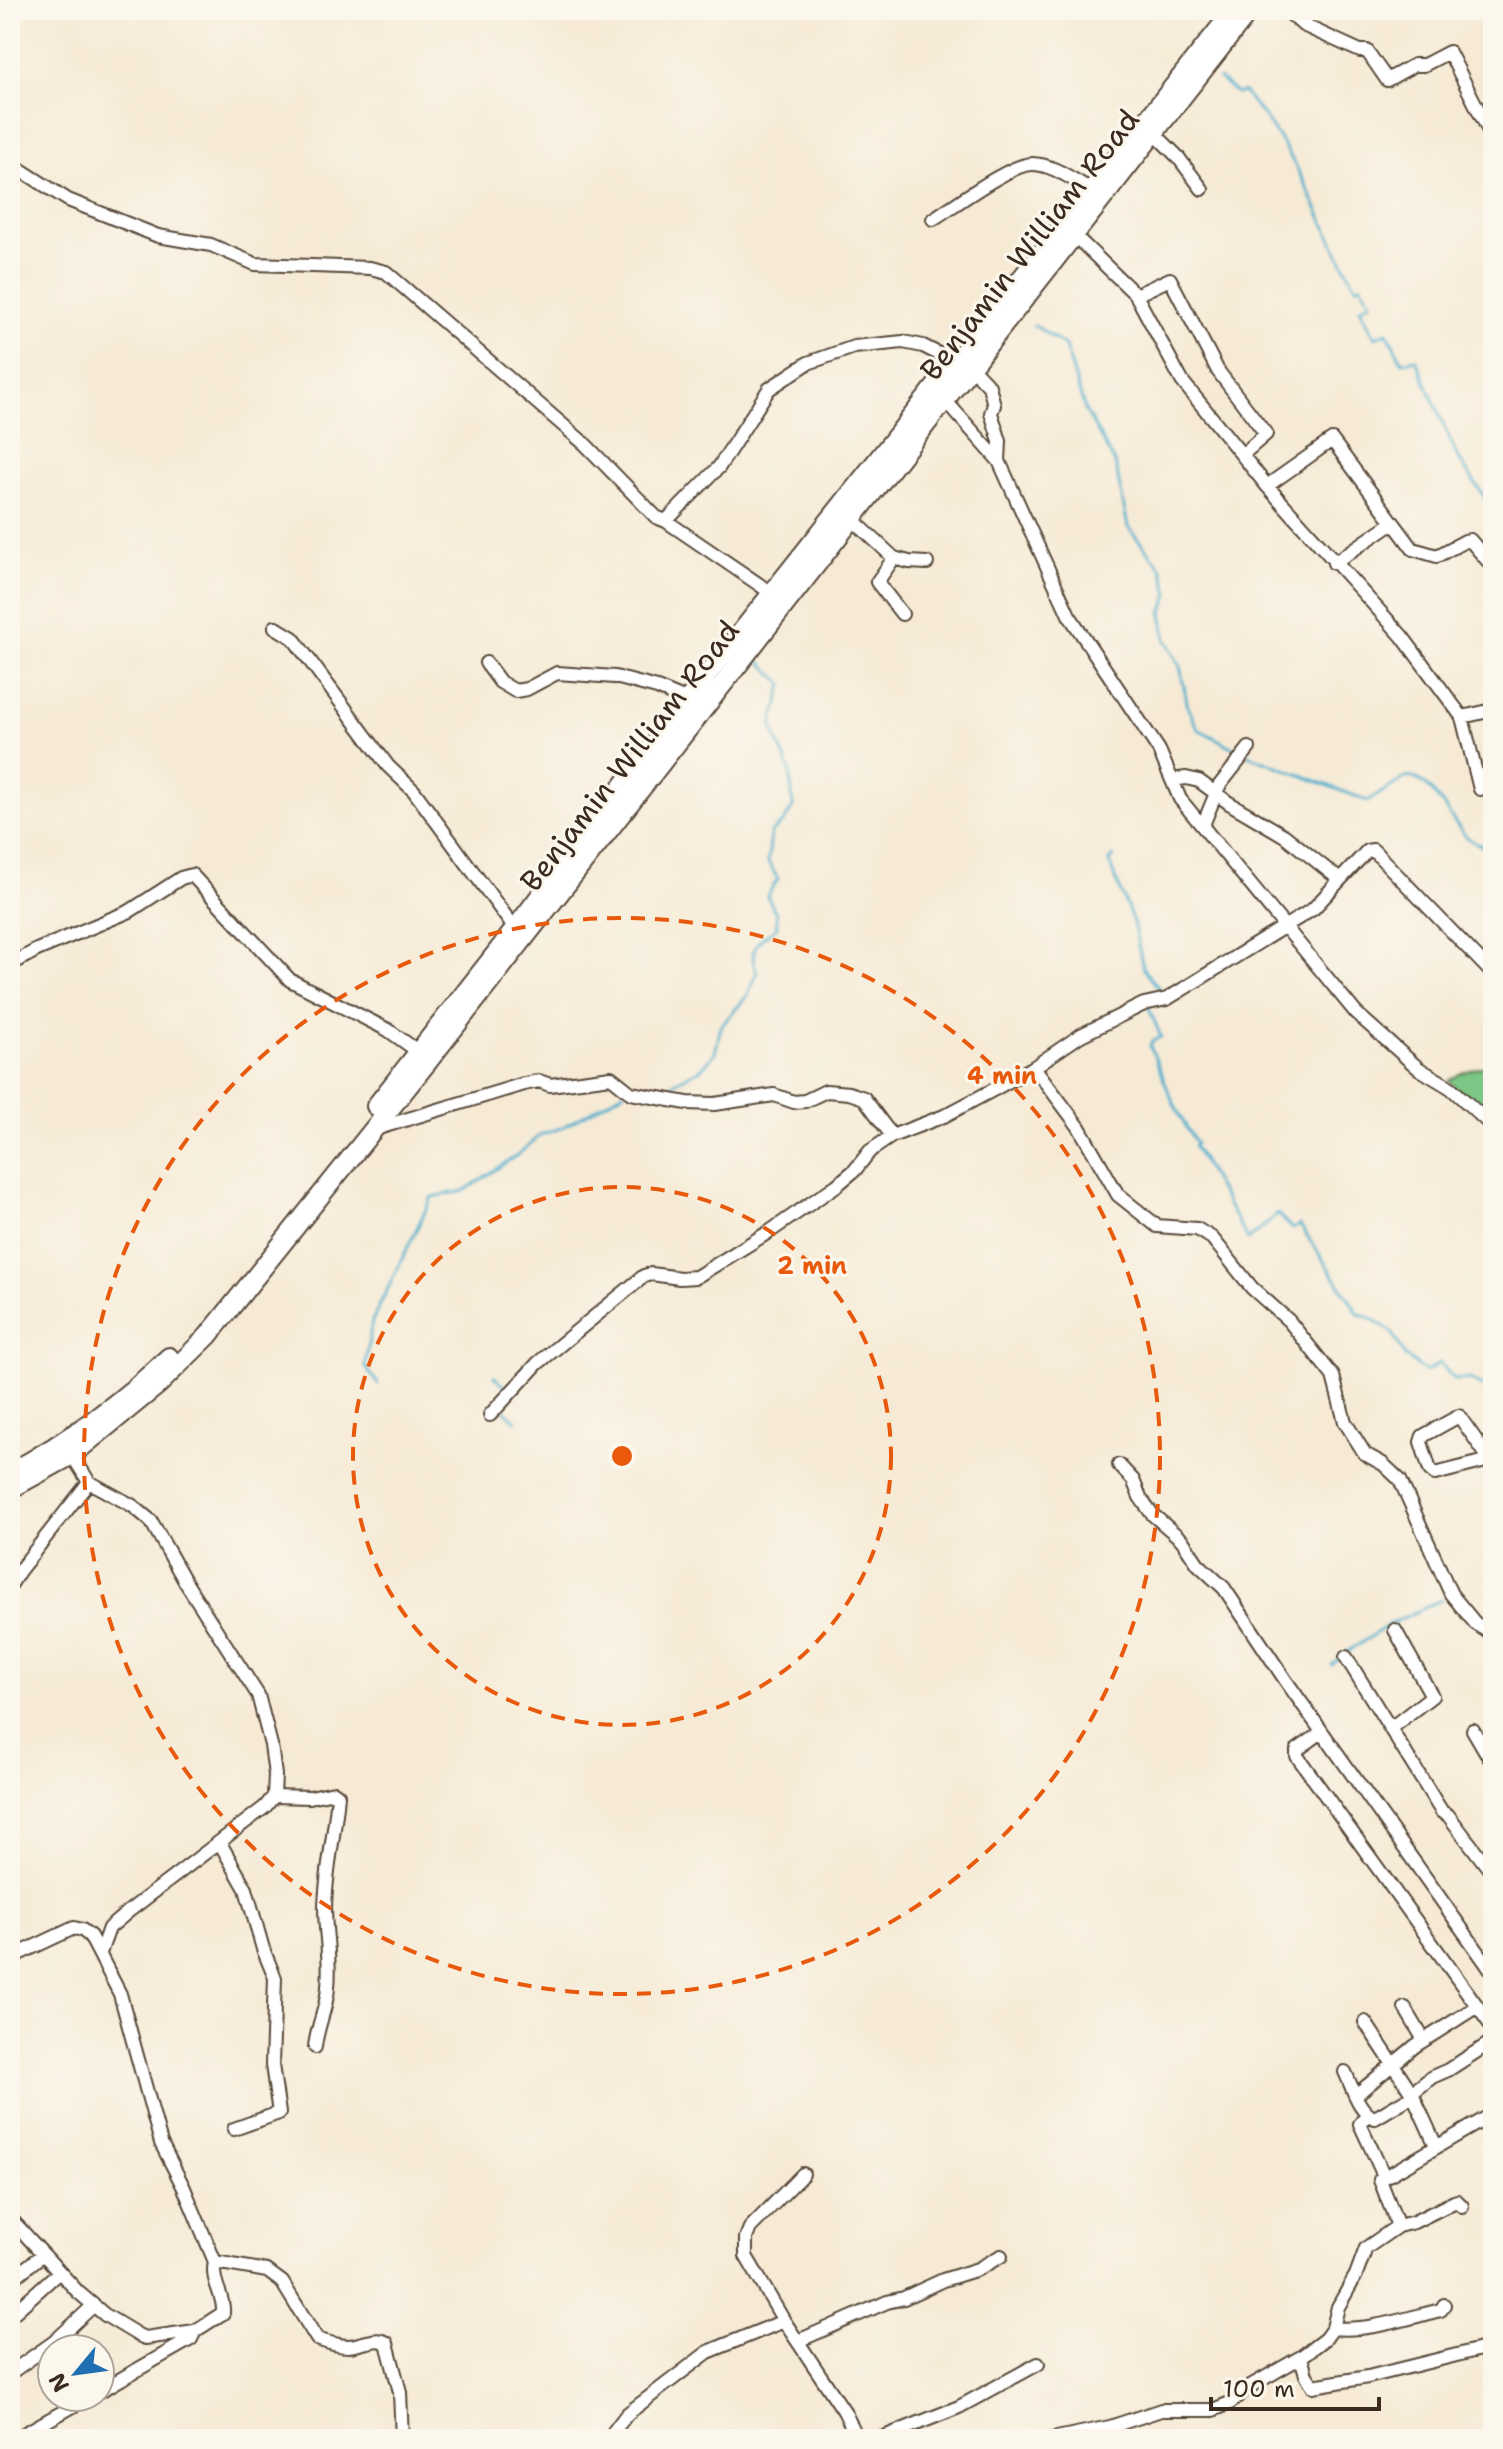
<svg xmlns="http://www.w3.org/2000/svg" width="1503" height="2449" viewBox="0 0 1503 2449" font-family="'Shantell Sans',sans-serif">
	<rect width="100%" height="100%" fill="#fbf7ec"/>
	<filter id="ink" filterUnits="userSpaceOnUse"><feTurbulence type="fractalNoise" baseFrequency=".0125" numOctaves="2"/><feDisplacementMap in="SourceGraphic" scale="16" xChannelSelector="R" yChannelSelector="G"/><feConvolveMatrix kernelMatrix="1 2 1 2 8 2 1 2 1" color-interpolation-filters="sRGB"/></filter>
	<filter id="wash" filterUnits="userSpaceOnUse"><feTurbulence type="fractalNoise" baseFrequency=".006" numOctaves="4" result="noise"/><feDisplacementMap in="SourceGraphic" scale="32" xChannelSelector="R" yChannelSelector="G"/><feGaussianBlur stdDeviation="1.8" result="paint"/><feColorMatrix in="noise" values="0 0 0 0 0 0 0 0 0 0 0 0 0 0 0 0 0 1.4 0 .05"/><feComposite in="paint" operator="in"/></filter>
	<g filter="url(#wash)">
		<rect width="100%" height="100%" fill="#f6ead5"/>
		<path fill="#7bc785" stroke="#5b7852" stroke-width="2" d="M1493,1063v59l-44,-41 13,-8z"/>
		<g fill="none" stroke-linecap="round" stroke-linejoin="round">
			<path stroke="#4daecc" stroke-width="3" d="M1219,79l18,15 6,-2c50,52 73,119 106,182l7,12 5,-1 10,17 -11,6 15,29 12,-5 15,30 14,-3 41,97 36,54
				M1034,325l31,21 20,64 30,53 13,64 34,41 7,26 -7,19 4,27 14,26 8,42 10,21 44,23
				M1249,755l119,46 37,-23c26,-6 46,47 64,61 7,5 16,8 24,12
				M1114,856l-5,6 24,60 10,46 22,28
				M1148,1006l13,31 -9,4 -2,5c14,33 26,68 46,97l-2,3 54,94 30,-26 14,15 8,-4 59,89 12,4 21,14 13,24 21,16 14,-9 15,17 15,-1 23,14
				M655,1091h10l11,-10 25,-12 14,-16 6,-27 27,-31 9,-22c-10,-26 0,-31 20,-46l-1,-14 -9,-17 11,-17 -10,-17 3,-30 13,-10 9,-15 -3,-36 -18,-44 11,-43 -25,-25
				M494,1376l15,14
				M378,1384l-13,-18 7,-45 60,-124 32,-6 56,-38 20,-18 21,-7 63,-36
				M502,1408l14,13
				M1347,1652l43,-28 51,-24
				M1332,1665l9,-9"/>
		</g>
	</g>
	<g filter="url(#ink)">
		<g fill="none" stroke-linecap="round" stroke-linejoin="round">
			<g stroke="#574739" stroke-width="16">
				<path id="minor" d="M1286,10l17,15 57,26h7l20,29 27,-15h10l25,-13 44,87
					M1154,133l24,24 24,32
					M10,163l58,37 90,36 53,9 44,19 115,4 16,4 200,173 70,72 10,4 53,-54 50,-78 39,-26 46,-16 49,-5 20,4 34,17
					M933,219c21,-13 77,-55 99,-55 20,0 41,16 58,25
					M1074,235l62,60 46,86 85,105 65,-46 81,109 24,7 28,-15 5,-1 23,27
					M1136,295l34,-16 48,92 48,63 -24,21
					M970,366l19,20 5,19 -3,8 9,28 -1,20
					M944,399l55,62 70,154 90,135 21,49 176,214 62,55 33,20 42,39
					M1267,486l135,150 60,81 18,72
					M851,518l43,40 15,4 18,1
					M666,521l110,75
					M894,558l-17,24 25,32
					M1334,563l58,-40
					M275,627l18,11 95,128 26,25 101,138
					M486,663l14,19 15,9 12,-2 30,-16 58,4 42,11 31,13
					M1462,717l31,-7
					M1172,780l14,-2 13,3 30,22 56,33 55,44
					M1203,825l16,-39 30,-38
					M10,965l27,-15 93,-39 51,-33 11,-3 98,105 98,50 35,25
					M1034,1067l45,60 39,68 39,31 40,3 15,9 40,50 37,33 44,55 12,46 20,32 18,10 17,16 51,114 24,29 18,12
					M375,1129l149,-45 15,-3 11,4 61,-8 20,16 56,10 28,1 59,-9 20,7 11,-1 21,-10 23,2 15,5 28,38
					M490,1415l48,-52 106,-87 7,-2 29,4 16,-1 76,-47 65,-45 18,-15 15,-19 22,-15 52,-20 49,-26 41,-23 47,-32 63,-31 23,-5 146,-90 54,-58 6,-1 120,124
					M72,1455l17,27 44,24 18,15 35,62 72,112 13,50 4,30 -1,21 -9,11 -136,104 -20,17 -9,25
					M1490,1460l-55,14 -5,-4 -9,-28 2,-6 36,-20 31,44 3,6
					M1119,1465l14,15 7,17 12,17 30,26 16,24 26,24 62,93 207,292
					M10,1586l9,-15 70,-89
					M1346,1657l96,155 6,3 45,59
					M1392,1727l40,-31 -37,-66
					M1473,1730l20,34
					M1322,1732l-25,18v6l196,272
					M274,1796l36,1 24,-5 4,3c-3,37 -12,75 -13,112 0,27 6,52 3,80 -1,21 -11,39 -13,60
					M220,1843l26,46 17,60 12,29 -3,87 7,48 -45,16
					M10,1958l64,-30 8,2 8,6 30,58 41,149 23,45 31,74 52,9 15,11 35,57c11,4 21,7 32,7 14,-1 26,-10 38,-3l13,49 2,47
					M1405,2008l19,32
					M1365,2022l47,71
					M1345,2072c7,14 14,41 30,46l37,-22
					M1356,2095l59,-49 61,-39
					M1367,2115l-7,9 24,52
					M1436,2146l-24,-53 20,-16 16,-7 45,-29
					M803,2174l-53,54 -4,10v18l38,65 60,90 14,28
					M10,2218l68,74 27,23 33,20 7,3 50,-7 28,-18c2,-17 -13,-32 -8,-51
					M1398,2226l16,-4 40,-20 3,-1 5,5
					M10,2281l33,-27
					M10,2316l49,-44
					M1333,2328c34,4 74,-10 108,-18l3,-5
					M798,2341l89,-39 17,-4 39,-18 35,-11 23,-13
					M1301,2357l5,18 7,11 55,-9 125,-31
					M10,2373l44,-31 40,-37
					M100,2391l91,-52 4,-8
					M15,2439l74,-42
					M608,2439l19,-25 81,-62 76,-31
					M879,2439l80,-32 79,-43
					M1052,2439l58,-12 51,-17h52l17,-7 17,-15 54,-31 24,-18 8,-11 5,-21 18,-32 10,-27 32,-22 -18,-46 113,-66"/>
			</g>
			<g stroke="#574739" stroke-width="22">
				<path id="secondary" d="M376,1106l139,-177 192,-254 527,-665
					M10,1473c58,-32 111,-70 159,-116
					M10,1489l62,-34 87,-71 49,-48 221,-276 821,-1050"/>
			</g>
			<use href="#minor" stroke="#fff" stroke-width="12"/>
			<use href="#secondary" stroke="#fff" stroke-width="18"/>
		</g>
	</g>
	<g fill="none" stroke="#e8590c" stroke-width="4" stroke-dasharray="14 10">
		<circle cx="622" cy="1456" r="269"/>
		<circle cx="622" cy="1456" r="538"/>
	</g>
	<g text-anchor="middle" stroke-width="6" stroke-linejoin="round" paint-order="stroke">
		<g font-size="30" fill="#3b2a1e" stroke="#fbf7ec">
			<text transform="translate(1030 245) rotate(-52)" y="10">Benjamin William Road</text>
			<text transform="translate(630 756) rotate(-52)" y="10">Benjamin William Road</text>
		</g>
	</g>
	<circle cx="622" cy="1456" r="12" fill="#e8590c" stroke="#fbf7ec" stroke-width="4"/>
	<g font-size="24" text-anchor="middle" font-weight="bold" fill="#e8590c" stroke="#fbf7ec" stroke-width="6" stroke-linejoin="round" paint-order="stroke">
		<text x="1002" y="1084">4 min</text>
		<text x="812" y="1274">2 min</text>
	</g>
	<rect width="1503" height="2449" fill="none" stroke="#fbf7ec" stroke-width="40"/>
	<g transform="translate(76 2373) rotate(241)"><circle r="38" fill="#fbf7ec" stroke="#aea59a" stroke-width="2"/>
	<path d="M0-6L14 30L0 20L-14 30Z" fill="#1f6fb2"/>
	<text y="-12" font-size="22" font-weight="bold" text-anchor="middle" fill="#3b2a1e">N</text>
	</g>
	<path d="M1211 2397v12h168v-12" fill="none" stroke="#3b2a1e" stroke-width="4"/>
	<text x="1223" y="2397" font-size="24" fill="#3b2a1e" stroke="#fbf7ec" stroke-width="6" paint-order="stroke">100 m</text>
</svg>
